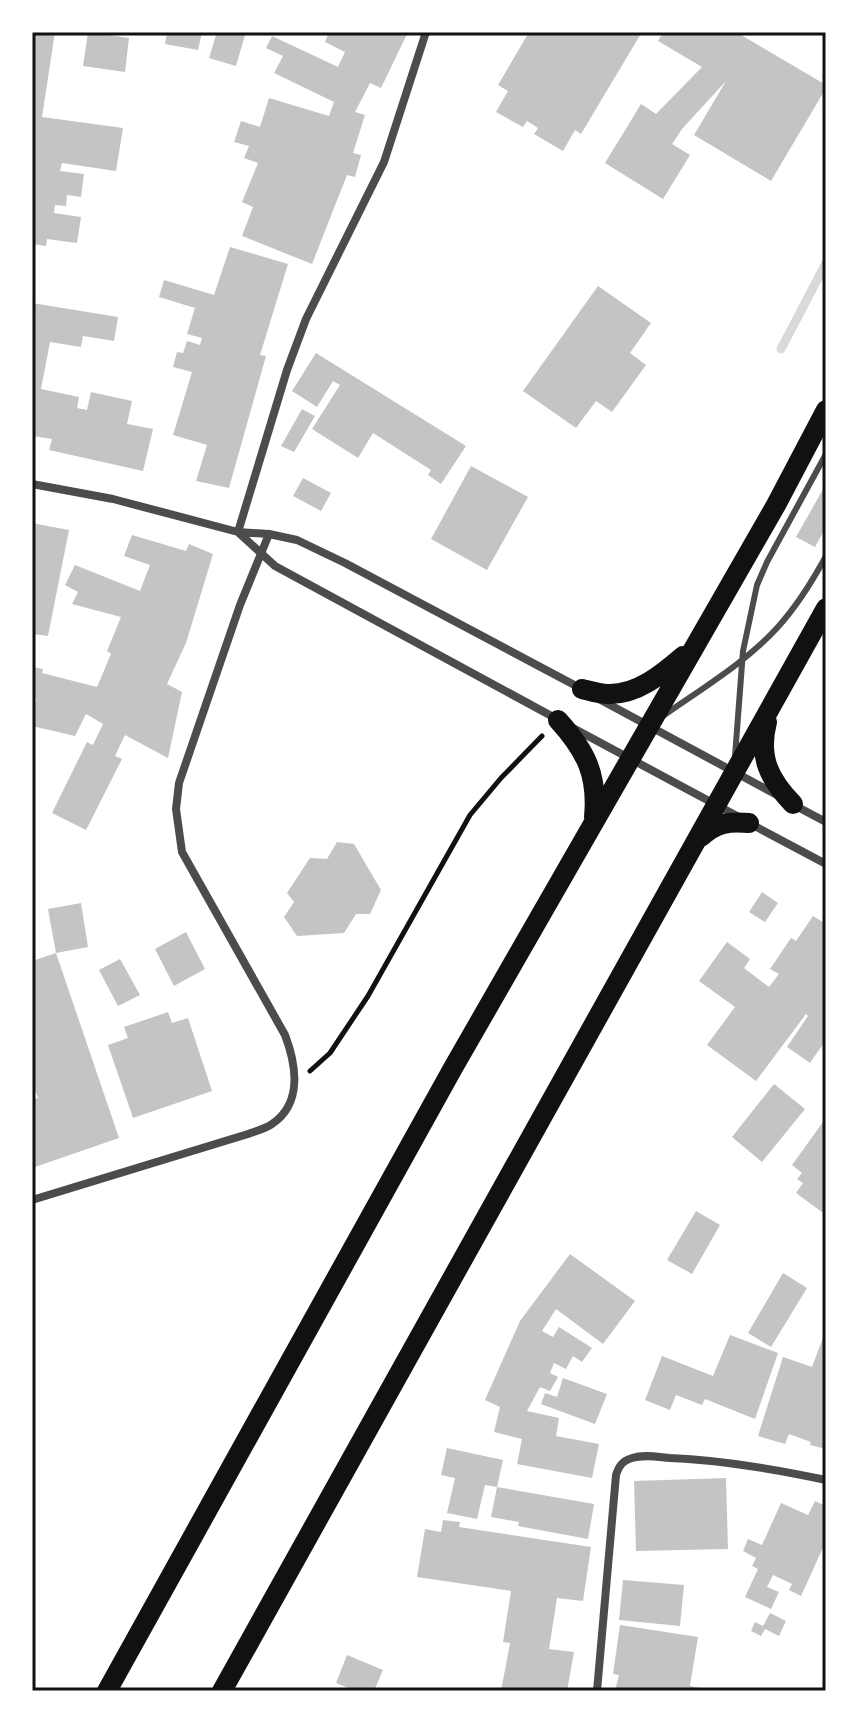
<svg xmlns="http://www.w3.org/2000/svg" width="858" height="1723" viewBox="0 0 858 1723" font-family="Poppins,sans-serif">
	<rect width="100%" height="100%" fill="#fff"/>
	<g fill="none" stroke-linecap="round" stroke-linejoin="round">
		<path stroke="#d9d9d9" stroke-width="9" d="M781,349l45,-86"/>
	</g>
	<path fill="#c4c4c4" d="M32,32h23l-13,85 81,11 -7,43 -54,-8 -2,8 24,3 -3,23 -14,-2 -1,11 -11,-1 -1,8 27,4 -4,26 -30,-4 -1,7 -14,-2z
		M88,32l41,6 -4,34 -42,-6z
		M167,32h35l-4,18 -33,-6z
		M217,32h29l-10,34 -27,-8z
		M329,32h79l-27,56 -11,-5 -15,29 10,3 -12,38 8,2 -6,22 -8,-2 -35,89 -70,-28 11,-29 -11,-5 16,-39 -14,-5 5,-12 -15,-4 7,-21 19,6 9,-29 60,18 5,-14 -60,-29 9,-17 -17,-8 6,-12 66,31 7,-15 -20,-10z
		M529,32h113l-61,102 -6,-4 -12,21 -29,-17 4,-6 -11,-7 -4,6 -27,-15 12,-21 -10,-6z
		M663,32h73l90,53v3l-55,93 -77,-46 32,-54 -44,48 -10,15 18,11 -27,44 -58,-36 36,-59 15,10 46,-47 -44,-26z
		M230,247l58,17 -28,91 6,1 -37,132 -33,-7 11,-36 -34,-10 19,-63 -19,-5 4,-15 6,1 4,-12 13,4 2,-7 -15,-4 8,-26 -36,-11 5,-17 50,15z
		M598,286l53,37 -21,30 16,12 -34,47 -16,-11 -20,27 -53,-37z
		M32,303l86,14 -4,24 -31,-5 -2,11 -31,-5 -9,47 38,8 -2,11 10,2 4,-18 41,9 -5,23 26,5 -10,42 -94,-21 3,-11 -20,-3z
		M316,353l150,93 -25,38 -13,-9 3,-5 -58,-37 -15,25 -46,-29 28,-44 -7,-4 -16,26 -25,-16z
		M302,409l13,7 -21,36 -13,-6z
		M471,466l57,31 -41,73 -56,-31z
		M303,478l28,15 -10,18 -28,-15z
		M826,484v43l-11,20 -19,-10z
		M32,523l37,7 -21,106 -16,-2z
		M132,535l54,16 3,-7 24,10 -27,89 -19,41 15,8 -14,66 -43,-23 -10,21 7,3 -36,71 -34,-17 35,-71 6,3 10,-21 -17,-10 -11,22 -43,-10v-10l4,-17 -4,-1v-31l11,2 -1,4 55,14 14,-33 -4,-3 14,-34 -49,-13 6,-12 -13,-7 10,-20 65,26 10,-26 -26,-9z
		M337,842l17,2 27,46 -11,24h-14l-12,19 -47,3 -13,-19 10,-15 -7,-9 23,-35 17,1z
		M762,892l16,11 -13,19 -16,-10z
		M81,903l7,44 -32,6 63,185 -87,30v-68l6,-2 -6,-17v-120l24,-8 -8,-44z
		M813,916l13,8v116l-16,23 -23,-16 21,-31 -2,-2 -50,67 -49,-36 28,-38 -36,-26 28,-39 23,17 -6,9 25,19 10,-13 -9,-5 21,-31 5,3z
		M186,932l19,37 -31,17 -19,-37z
		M120,959l20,36 -22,11 -19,-36z
		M168,1012l4,11 16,-5 24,73 -79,27 -25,-73 20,-7 -4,-11z
		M774,1084l31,25 -43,53 -30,-25z
		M823,1122l3,2v91l-30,-22 7,-10 -6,-4 5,-6 -10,-8z
		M696,1211l24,14 -28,49 -25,-14z
		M570,1254l65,47 -32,43 -47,-35 -14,22 11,6 6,-10 33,21 -10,14 -9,-6 -7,13 -12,-6 -4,10 8,4 -8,14 -10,-4 -13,24 32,7 -3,18 43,8 -7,34 -75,-14 5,-25 -28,-7 6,-25 -15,-7 35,-79z
		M783,1273l24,15 -36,59 -23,-14z
		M826,1330v119l-16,-4 1,-3 -22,-8 -4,10 -27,-8 25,-79 29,10z
		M730,1335l48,18 -23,66 -50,-20 -3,6 -26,-10 -6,15 -25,-10 17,-44 51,20z
		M563,1378l44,16 -12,30 -54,-20 4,-11 12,4z
		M447,1448l56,12 -6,27 97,17 -6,35 -70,-13 1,-4 -28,-5 6,-30 -12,-2 -8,34 -30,-6 8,-35 -14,-3z
		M726,1478l2,71 -92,2 -2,-70z
		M815,1501l11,5v35l-25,55 -12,-6 3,-6 -19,-9 -6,12 12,5 -8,17 -26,-12 13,-28 -6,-3 4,-8 -13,-7 5,-12 14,6 19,-42 27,12z
		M443,1520l17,2 -1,5 132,20 -8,54 -26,-3 -8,51 25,3 -7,39h-66l9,-48 -7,-1 8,-51 -94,-14 8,-48 16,3z
		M623,1580l61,5 -4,41 -61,-6z
		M770,1613l16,8 -7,15 -14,-7 -4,7 -10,-5 4,-9 8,4z
		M620,1625l78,12 -8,49 20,4v1h-95l4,-16 -6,-1z
		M347,1655l36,15 -9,21h-18l-20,-8z"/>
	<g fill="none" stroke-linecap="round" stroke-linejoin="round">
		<path stroke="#111" stroke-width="5" d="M310,1071l20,-18 38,-57 102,-181 31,-37 41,-42"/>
		<path stroke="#4c4c4c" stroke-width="6" d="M663,716c38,-27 82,-53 114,-88 20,-22 35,-46 49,-72
			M735,756l8,-105 14,-66 10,-23 59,-108"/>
		<path stroke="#4c4c4c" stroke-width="8" d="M32,484l81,15 125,33 31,2 28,6 48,23 235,125
			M238,532l49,-162 19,-51 78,-157 42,-130
			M239,533l36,33 282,153
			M599,699l178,96
			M573,728l164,88
			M792,804l34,18
			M749,823l77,41
			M32,1200l216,-66c8,-3 17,-5 24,-10 31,-21 24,-60 13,-89l-103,-183 -6,-43 3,-26 61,-178 29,-71
			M597,1691l19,-216c3,-9 6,-14 16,-17 12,-4 26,-1 38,0 53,2 104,11 156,22"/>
		<path stroke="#111" stroke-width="20" d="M582,689c8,2 18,5 26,5 29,1 54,-20 75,-38
			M558,720c28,31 40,55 36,97
			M767,722c-9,35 2,57 26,82
			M701,837c15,-14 28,-16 48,-14
			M107,1691l346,-623 323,-563 50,-95
			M222,1691l604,-1083"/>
	</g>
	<rect width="858" height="1723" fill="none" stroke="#ffffff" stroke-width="68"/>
	<rect x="34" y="34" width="790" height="1655" fill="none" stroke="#111" stroke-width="3"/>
</svg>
